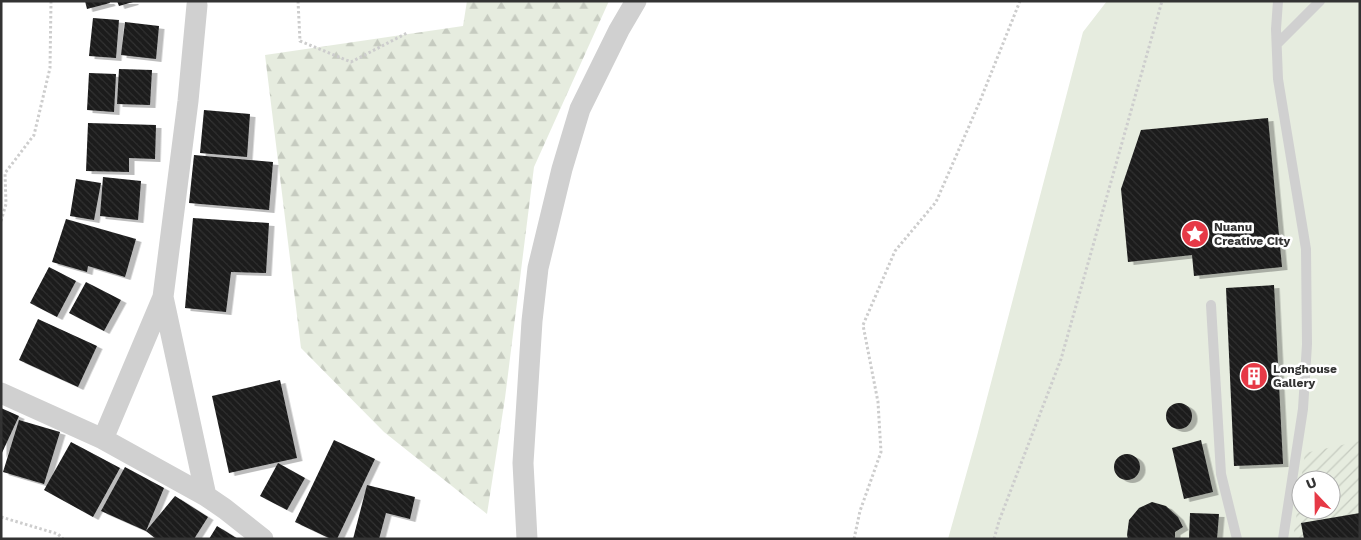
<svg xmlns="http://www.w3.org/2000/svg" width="1361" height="540" viewBox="0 0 1361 540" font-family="'Work Sans',sans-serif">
	<defs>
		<pattern id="forest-firs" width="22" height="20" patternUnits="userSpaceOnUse" patternTransform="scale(1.25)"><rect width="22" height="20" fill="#e6ecdf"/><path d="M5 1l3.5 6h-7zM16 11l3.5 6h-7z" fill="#c6cbc0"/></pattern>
		<pattern id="garden-furrows" width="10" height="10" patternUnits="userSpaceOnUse" patternTransform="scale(1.25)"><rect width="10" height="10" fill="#e6ecdf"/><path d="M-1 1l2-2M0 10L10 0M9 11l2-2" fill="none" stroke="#c6cbc0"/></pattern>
		<pattern id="building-back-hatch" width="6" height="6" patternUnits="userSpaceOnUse" patternTransform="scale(1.25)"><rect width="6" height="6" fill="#1a1a1a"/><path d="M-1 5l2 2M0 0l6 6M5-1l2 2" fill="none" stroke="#333"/></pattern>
		<filter id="shadow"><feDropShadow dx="5.5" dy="3" stdDeviation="0" flood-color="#0004"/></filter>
	</defs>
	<rect width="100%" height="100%" fill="#fff"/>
	<path fill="#e6ecdf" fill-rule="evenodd" d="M1107,1h253v538h-412l29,-103 106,-404zM1301,480h30v30h-30z"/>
	<path fill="url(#forest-firs)" d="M467,1h142l-75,166 -29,231 -18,116 -103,-82 -83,-84 -36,-293 198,-29z"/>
	<path fill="url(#garden-furrows)" d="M1360,441v98h-67l8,-56v27h30v-30h-30l4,-27z"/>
	<path fill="url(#building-back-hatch)" filter="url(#shadow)" d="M85,1h24l1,2 -23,6z
		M117,1h16v1l-14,4z
		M93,18l26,2 -3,38 -27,-2z
		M125,22l34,4 -3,33 -35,-4z
		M119,69l33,1 -2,35 -33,-1z
		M89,73l27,1 -2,38 -27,-2z
		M204,110l46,4 -3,43 -47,-4z
		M1268,118l14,149 -88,9 -2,-21 -64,7 -7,-73 20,-59z
		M88,123l68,2 -1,34 -26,-1v14l-43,-1z
		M194,155l79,7 -4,48 -80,-7z
		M103,177l38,4 -3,39 -38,-4z
		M76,179l25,4 -7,37 -24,-4z
		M193,218l76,5 -3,50 -35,-1 -5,40 -41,-4z
		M66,219l70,20 -11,38 -37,-11 -1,6 -35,-10z
		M49,267l27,14 -19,36 -27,-14z
		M86,282l35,18 -17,31 -35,-18z
		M1274,285l9,179 -49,2 -8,-178z
		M38,319l59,27 -19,41 -59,-27z
		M280,380l17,78 -68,15 -17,-77z
		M1166 416a13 13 0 1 1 26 0a13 13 0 1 1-26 0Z
		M1,408l18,8 -18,39z
		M19,420l41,12 -16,52 -41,-12z
		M334,440l41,19 -38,80h-6l-36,-17z
		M1201,440l12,52 -29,7 -12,-51z
		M71,442l49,26 -27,49 -49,-27z
		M1114 467a13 13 0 1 1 26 0a13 13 0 1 1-26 0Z
		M278,463l27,15 -18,32 -27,-14z
		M125,467l39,21 -18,43 29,-35 33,21 -14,22h-38l-10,-8 -45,-20z
		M367,485l48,12 -5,22 -24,-6 -7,26h-26z
		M1152,502l14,4 12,11 5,10 -8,5v7h-47l-1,-4 2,-15 10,-12z
		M1190,513l29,1 -2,25h-28z
		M1360,513v26h-56l-3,-16z
		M217,526l21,13h-29z"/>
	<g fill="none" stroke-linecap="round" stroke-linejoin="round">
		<path stroke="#cdcdcd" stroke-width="3" stroke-dasharray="2.5 2.5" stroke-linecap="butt" d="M298,1l2,40 51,21 56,-29
			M1,221l5,-17 -1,-31 29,-38 16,-67 1,-67
			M1,517l57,17 5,5
			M854,539l6,-28 21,-59 -3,-50 -15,-77 32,-74 41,-49 44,-101 40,-100
			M994,539l5,-18 62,-162 101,-358"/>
		<path stroke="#d0d0d0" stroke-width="10" d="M1278,1l-2,28 2,50 28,170 1,95 -4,65 -20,130
			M1277,44l43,-43
			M1211,305l10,169 16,65"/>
		<path stroke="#d0d0d0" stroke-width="21" d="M197,5l-9,96 -25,196 43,199 19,13 38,30
			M1,393l102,46 103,57
			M103,439l60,-142
			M527,539l-4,-76 9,-142 6,-53 24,-99 18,-60 39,-79 17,-29"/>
	</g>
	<defs>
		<g id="sight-disc" transform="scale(1.4375)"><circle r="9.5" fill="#e63946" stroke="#fff"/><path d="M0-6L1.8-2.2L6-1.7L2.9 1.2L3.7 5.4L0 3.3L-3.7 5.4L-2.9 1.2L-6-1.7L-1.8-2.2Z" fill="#fff"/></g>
		<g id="building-disc" transform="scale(1.4375)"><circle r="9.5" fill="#e63946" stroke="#fff"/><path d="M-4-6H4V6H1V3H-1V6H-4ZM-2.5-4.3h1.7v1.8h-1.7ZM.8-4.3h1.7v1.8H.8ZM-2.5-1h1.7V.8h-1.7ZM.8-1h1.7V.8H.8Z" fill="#fff"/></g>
	</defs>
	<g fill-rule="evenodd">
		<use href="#sight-disc" x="1195" y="234"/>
		<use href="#building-disc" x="1254" y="376"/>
	</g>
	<g text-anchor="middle" stroke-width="5" stroke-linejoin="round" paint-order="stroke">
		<g font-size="12" font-weight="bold" fill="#333" stroke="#fff" text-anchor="start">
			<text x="1214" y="231">Nuanu<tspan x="1214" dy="14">Creative City</tspan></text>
			<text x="1273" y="373">Longhouse<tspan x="1273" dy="14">Gallery</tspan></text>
		</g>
	</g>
	<rect width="1361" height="540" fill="none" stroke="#333333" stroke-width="5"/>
	<g transform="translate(1316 495) rotate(338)"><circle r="24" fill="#ffffff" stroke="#adadad"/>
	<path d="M0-4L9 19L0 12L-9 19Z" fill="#e63946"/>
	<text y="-8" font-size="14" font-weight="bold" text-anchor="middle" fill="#333333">U</text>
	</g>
</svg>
